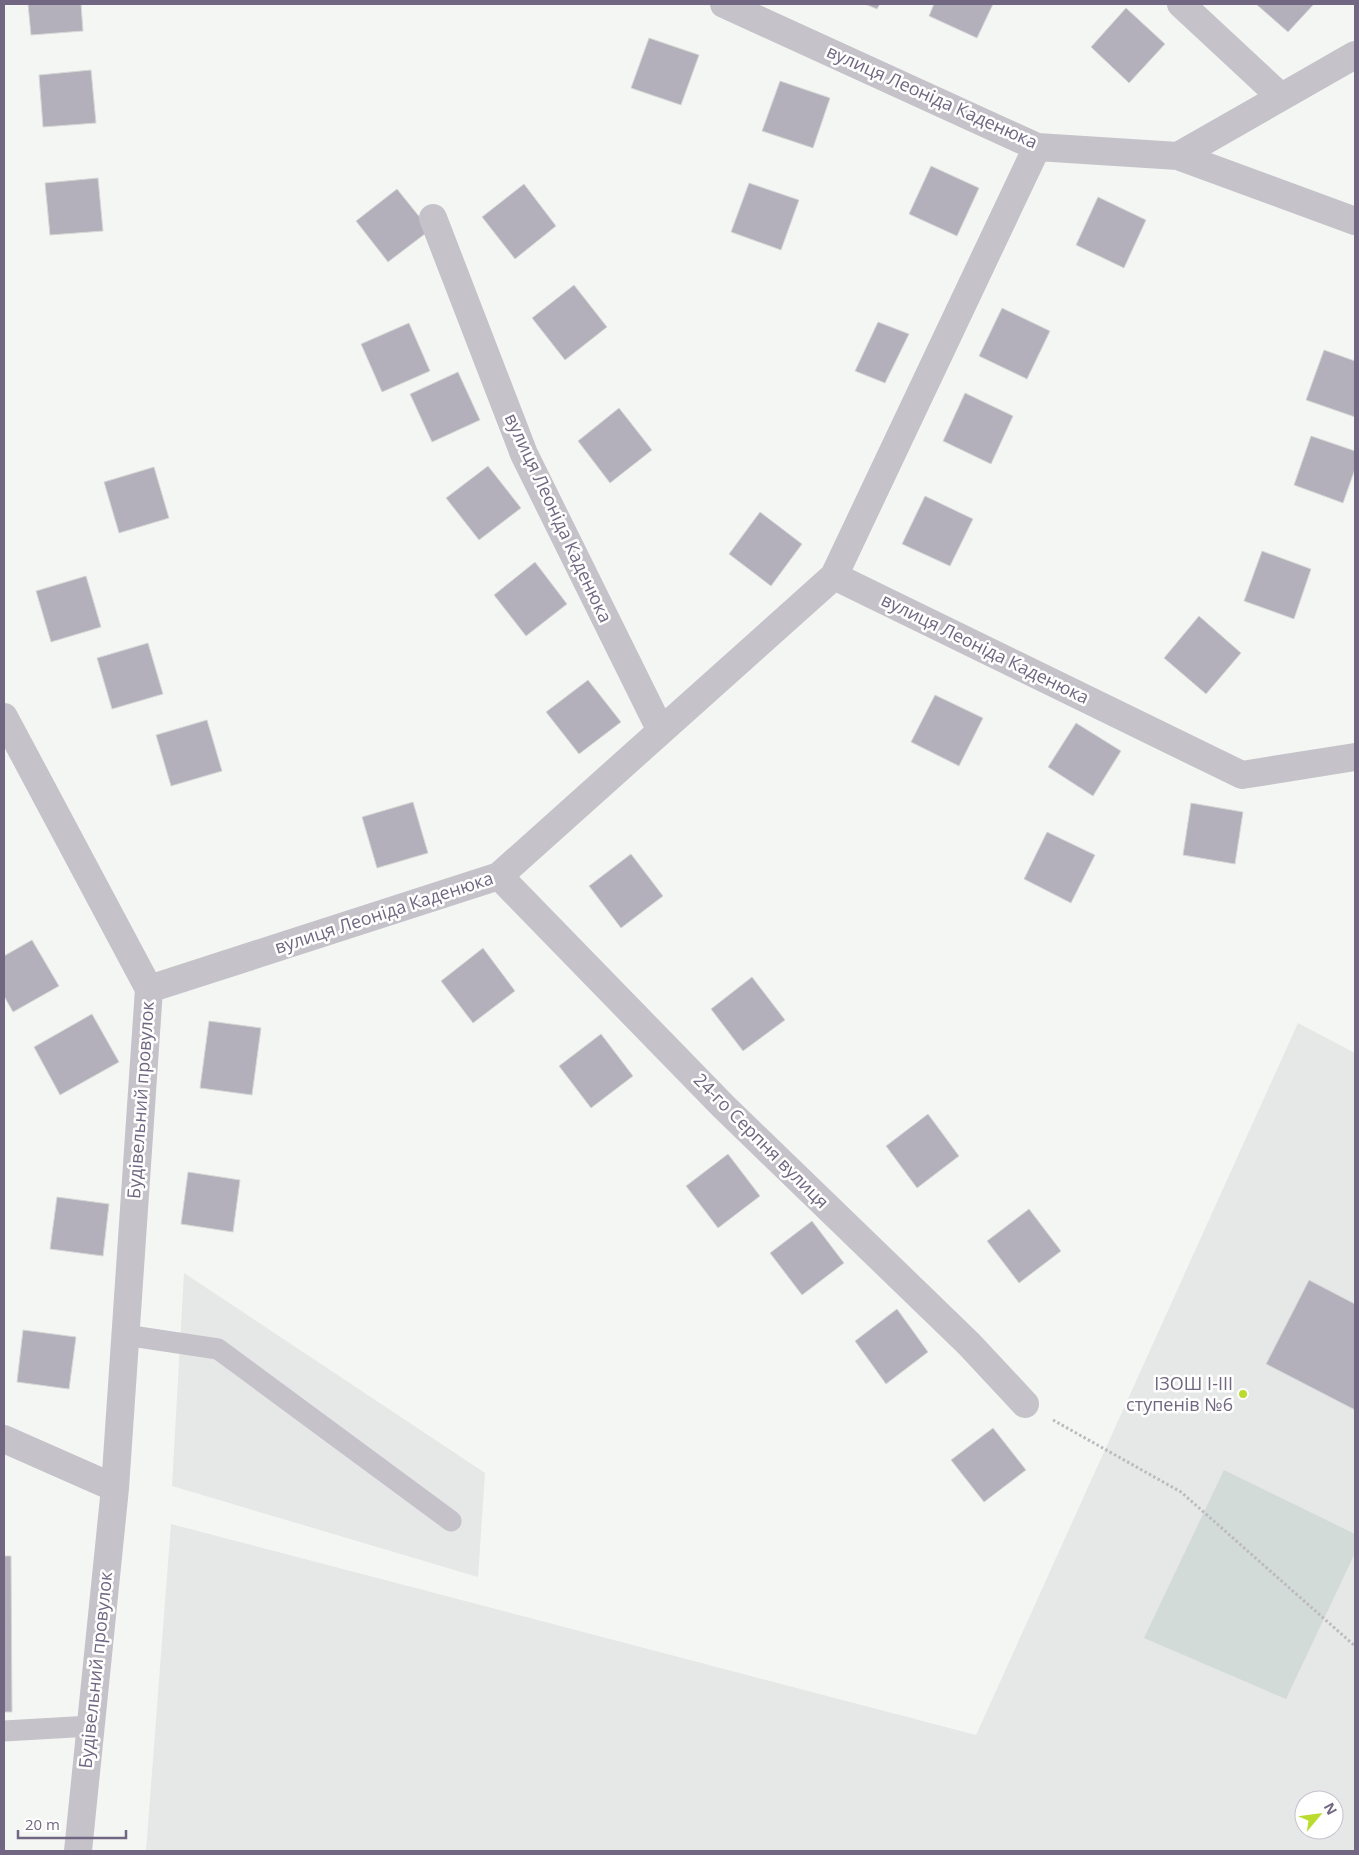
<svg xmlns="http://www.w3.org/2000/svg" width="1359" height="1855" viewBox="0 0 1359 1855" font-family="'Open Sans',sans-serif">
	<rect width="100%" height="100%" fill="#f3f6f3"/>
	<path fill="#e6e7e7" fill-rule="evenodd" d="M1298,1023l57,30v798h-1209l25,-327 805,211zM1304,1800h30v30h-30z
		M184,1273l301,200 -7,104 -306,-91z"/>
	<path fill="#d3dbd8" d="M1224,1470l131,64v19l-69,146 -142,-61z"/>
	<path fill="#b3b0bb" stroke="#d6d8d6" d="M28,4h53l2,27 -52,4z
		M865,4h15l-3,5z
		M934,4h59l-16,34 -48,-22z
		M1256,4h58l-26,28z
		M1126,8l39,36 -36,39 -38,-36z
		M649,38l50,17 -18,50 -50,-17z
		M91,70l5,53 -53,4 -4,-52z
		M780,81l50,17 -17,50 -51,-17z
		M931,166l48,22 -22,48 -48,-22z
		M98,178l5,53 -53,4 -5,-52z
		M749,183l50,17 -18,50 -50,-18z
		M524,184l32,42 -41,33 -33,-42z
		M397,189l33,41 -42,32 -32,-41z
		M1098,197l48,23 -22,48 -48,-23z
		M574,285l33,42 -42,33 -33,-42z
		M1002,308l48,23 -23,48 -48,-23z
		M878,322l31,12 -24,49 -30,-12z
		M409,323l21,48 -48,21 -21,-48z
		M1324,350l31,11v56l-49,-17z
		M458,372l22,48 -48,22 -22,-48z
		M965,393l48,23 -22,48 -48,-23z
		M619,408l33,42 -42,33 -32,-42z
		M1311,436l44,15v18l-12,34 -49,-18z
		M488,466l33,42 -42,32 -33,-42z
		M154,467l15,51 -50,15 -15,-51z
		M925,496l48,23 -23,47 -48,-22z
		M760,512l42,32 -31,42 -42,-32z
		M1262,551l49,18 -17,50 -50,-18z
		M535,562l32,42 -41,32 -32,-41z
		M86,576l15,51 -50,15 -15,-51z
		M1199,616l42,37 -35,41 -42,-36z
		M148,643l15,51 -51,15 -15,-51z
		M588,680l33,42 -42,32 -33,-42z
		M935,695l48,23 -24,48 -48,-24z
		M207,720l15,51 -51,15 -15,-51z
		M1076,723l45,28 -28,45 -45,-29z
		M413,802l15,51 -51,15 -15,-51z
		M1191,803l52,9 -8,52 -52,-9z
		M1047,832l48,23 -24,48 -47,-24z
		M631,854l32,42 -42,32 -32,-42z
		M32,940l27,46 -46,26 -9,-16v-40z
		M483,948l32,43 -42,32 -32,-42z
		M752,977l33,43 -42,31 -32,-42z
		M92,1014l27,48 -59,33 -26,-48z
		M209,1021l52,7 -9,67 -52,-7z
		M601,1034l32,42 -42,32 -32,-42z
		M928,1114l31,42 -42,32 -31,-42z
		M728,1154l32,42 -42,32 -32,-42z
		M188,1172l52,8 -7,52 -52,-8z
		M57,1197l52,7 -6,52 -53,-7z
		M1029,1209l32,42 -42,32 -32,-42z
		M812,1221l32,42 -42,32 -32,-42z
		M1309,1280l46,24v106l-89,-46z
		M897,1309l31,43 -42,32 -31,-43z
		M23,1330l53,7 -7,52 -52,-7z
		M993,1428l33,42 -42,32 -33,-42z
		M4,1556h7l1,156h-8z"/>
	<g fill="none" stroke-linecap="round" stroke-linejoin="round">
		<path stroke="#bcbabf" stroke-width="3" stroke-dasharray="2.5 2.5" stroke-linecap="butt" d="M1053,1420l128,72 174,154"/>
		<path stroke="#c5c2c9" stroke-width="21" d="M125,1335l93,14 233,172
			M4,1731l87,-5"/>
		<path stroke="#c5c2c9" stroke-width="28" d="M724,4l313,143 141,9 177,-101
			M1181,4l100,93
			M1178,156l177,65
			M433,218l91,236 137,277
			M834,576l203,-429
			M4,717l145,272 -34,499 -37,363
			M499,876l224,230 246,238 56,60
			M149,989l350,-113 335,-300 408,199 113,-18
			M4,1439l111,49"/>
	</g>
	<circle fill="#b9dc2e" stroke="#fff" stroke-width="2" cx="1243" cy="1394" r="5"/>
	<g text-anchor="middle" stroke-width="5" stroke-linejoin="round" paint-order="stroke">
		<g font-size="18" fill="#726783" stroke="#fff">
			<text transform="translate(932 97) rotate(24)" y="6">вулиця Леоніда Каденюка</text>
			<text transform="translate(558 518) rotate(65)" y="6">вулиця Леоніда Каденюка</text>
			<text transform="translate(985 649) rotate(26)" y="6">вулиця Леоніда Каденюка</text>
			<text transform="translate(384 913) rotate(-18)" y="6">вулиця Леоніда Каденюка</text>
			<text transform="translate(141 1100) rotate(-86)" y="6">Будівельний провулок</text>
			<text transform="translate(761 1141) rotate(45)" y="6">24-го Серпня вулиця</text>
			<text transform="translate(96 1670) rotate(-84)" y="6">Будівельний провулок</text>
		</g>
		<g font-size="18" fill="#726783" stroke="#fff" text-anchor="end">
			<text x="1233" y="1390">ІЗОШ І-ІІІ<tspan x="1233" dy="21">ступенів №6</tspan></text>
		</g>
	</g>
	<rect width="1359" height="1855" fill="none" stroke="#726783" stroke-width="10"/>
	<g transform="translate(1319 1815) rotate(61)"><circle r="24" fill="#ffffff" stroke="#c7c2cd"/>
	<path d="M0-4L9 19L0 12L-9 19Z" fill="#b9dc2e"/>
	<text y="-8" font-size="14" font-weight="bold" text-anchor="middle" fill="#726783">N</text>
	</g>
	<path d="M18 1830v8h108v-8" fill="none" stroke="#726783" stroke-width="2.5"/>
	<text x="25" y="1830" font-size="15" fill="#726783" stroke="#ffffff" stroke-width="4" paint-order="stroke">20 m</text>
</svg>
